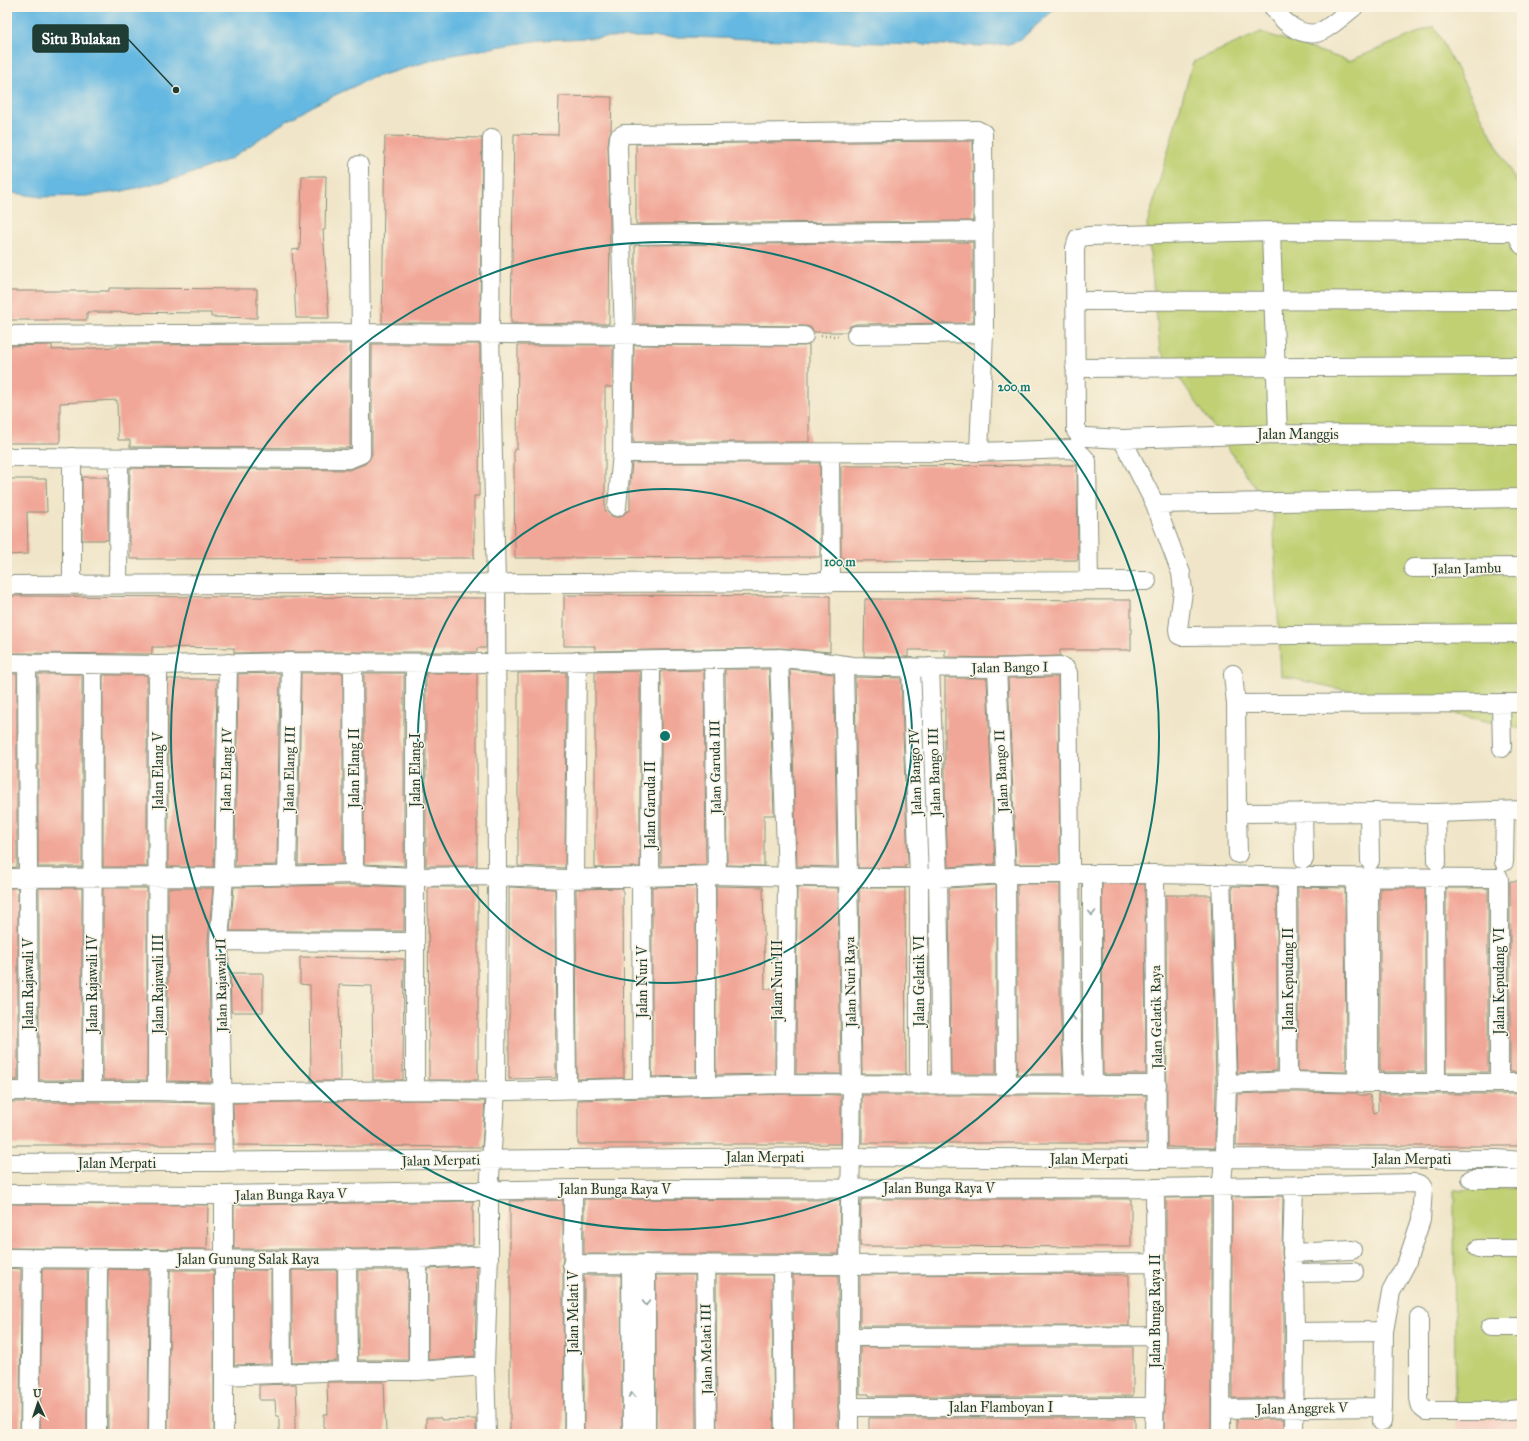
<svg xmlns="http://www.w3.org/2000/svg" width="1529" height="1441" viewBox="0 0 1529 1441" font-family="'IM FELL Great Primer',serif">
	<rect width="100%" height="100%" fill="#fcf5e5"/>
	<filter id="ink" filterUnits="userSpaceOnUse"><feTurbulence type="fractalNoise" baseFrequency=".025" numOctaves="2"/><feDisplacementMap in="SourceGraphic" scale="8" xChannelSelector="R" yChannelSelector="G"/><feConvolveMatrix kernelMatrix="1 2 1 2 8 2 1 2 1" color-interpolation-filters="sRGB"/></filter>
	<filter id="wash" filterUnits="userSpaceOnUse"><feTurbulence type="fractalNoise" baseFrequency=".012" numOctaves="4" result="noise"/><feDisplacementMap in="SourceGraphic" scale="16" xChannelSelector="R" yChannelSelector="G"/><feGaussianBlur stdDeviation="0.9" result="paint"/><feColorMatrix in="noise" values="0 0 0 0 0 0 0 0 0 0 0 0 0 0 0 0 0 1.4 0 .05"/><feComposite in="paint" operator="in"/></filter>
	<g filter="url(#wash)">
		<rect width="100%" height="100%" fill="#f0e5c8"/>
		<path fill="#f6d2c4" d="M1455,1417l67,1v16h-66z"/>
		<path fill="#c0d073" stroke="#708654" d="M1434,26l88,167v536l-241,-53 -8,-163 -113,-163 -13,-125 46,-163 68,-30 88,29z
			M1522,1188v230l-67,-1 -1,-227z"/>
		<path fill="#65b8e1" stroke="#427a8a" d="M7,7h1050l-38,34 -11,3 -26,2 -296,-9h-74l-71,3 -33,5 -61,11 -75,22 -54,25 -43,25 -43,30 -50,19 -59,14 -36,5 -46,1 -34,-5z"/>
		<g id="blocks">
			<path fill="#f1a798" d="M559,96l53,1 -1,33 -2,6 -1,11 2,72 -1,105 -98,-1 3,-189 44,1z
				M385,136l97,2 -2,185h-98z
				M973,141v80l-337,3v-80z
				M302,176h24l-1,54h-2l6,88h-33l-4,-68 8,-1z
				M973,242v81l-117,1 -6,2 -4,6h-32l-4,-5 -6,-1 -169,-2v-79z
				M109,288l148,1v29l-46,-1v-4l-124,-1v8h-80v-29h102z
				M350,344v103l-3,1 -217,-1v-7h-12l-1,-40 -57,3v40h-53v-97l45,-1v5l65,-3v-2z
				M372,344h108l-1,152h-5v62l-344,1v-19h-1l1,-72 219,2 16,-6 4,-4 3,-6z
				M518,345h95v42h-8v124h2l4,5 5,1h5l6,-6h3v-27l2,-21h188v94l-305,1 -1,-82v-27h3z
				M634,345l170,1 5,-1v97h-176z
				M1077,465l1,95 -235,1v-4h-2v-91z
				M82,477h26v63h-26z
				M7,479h39l1,33h-20l1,42 -21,1z
				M564,595l266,1v56l-51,-4 -184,3v-5h-31z
				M7,596l479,2v50h-9v4h-186l-57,1v-5l-82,-1v7l-145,-1z
				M865,599l266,1v50h-71v6l-63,2 -52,-1v-7h-37v7l-44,-1z
				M725,669h44l5,146h-10v51l-37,-1z
				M790,669l44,5 3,193 -40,-1z
				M704,670l2,195 -45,1v-195z
				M640,671v196l-45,1v-196z
				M566,672l-1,196 -47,-2v-193z
				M280,673l-3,192 -42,1 3,-192z
				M301,673h42v191l-45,1z
				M364,673h40v193l-40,-2z
				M426,673h51v193h-51z
				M7,674h10v193l-10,1z
				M38,674h44v193h-44z
				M103,675h44v192h-44z
				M855,677l46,1 7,187h-3v3h-47z
				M1058,677l2,187h-44l-8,-186z
				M945,678h42l8,186 -47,3 -3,-74z
				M168,679h49l-3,188h-46z
				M1510,881h12v191h-12z
				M1017,884h43v111l3,79h-46z
				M1102,884h43l1,190h-43z
				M354,885l50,2v44h-174l4,-44 48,-1 5,1 5,-1z
				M996,885v189h-45l-2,-186z
				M696,886v190l-44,1v-190z
				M716,886l47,1 2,102h10v85l-59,1z
				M1232,886l45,1v184l-40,2z
				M428,887h50v193h-49z
				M509,887l46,2 1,189 -47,1z
				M797,887l41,1 3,186h-45z
				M1298,887l47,1 1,184 -48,-1z
				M7,888h11v192h-11z
				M39,888h43v192h-43z
				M103,888h44v192h-44z
				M168,888h45l-5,53 4,141 -44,-1z
				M623,888l1,190 -47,1 -1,-190z
				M859,888h46l1,186h-44z
				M1380,888h45v184h-45z
				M1446,888h42v184h-42z
				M1166,895h45l5,189 -1,64 -48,-1z
				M300,957l104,2 -1,121h-30l-1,-94 -33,-1 1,96h-29l-1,-96 -10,-1z
				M230,973h33v39h-32z
				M1288,1092l67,1 5,2h10l4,18 4,-1v-18h144v52h-286l1,-52z
				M785,1094l56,1v49h-263v-44z
				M862,1095h284v48h-284z
				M415,1100l70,1 -3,46 -248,-2 -1,-42z
				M7,1102h150l55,1 1,42h-206z
				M1283,1196l-1,57 2,21v124h-52v-201z
				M1211,1197v237h-47l2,-98v-138z
				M584,1199l256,1 -1,54h-255z
				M865,1199h266v48l-271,-1 1,-46z
				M563,1200v59l-1,5 1,5 1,165h-54v-233z
				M473,1201v44l-55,3 -66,1 -5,-1 -5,1h-108v-44z
				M7,1204l201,1 -1,44 -200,-1z
				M477,1266l-2,90 -47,4v-91z
				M7,1268l14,1 -1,165h-13z
				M42,1269h45v165h-47z
				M108,1269l41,1 -1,164h-40z
				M170,1270h44v164h-46z
				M234,1270h37v94l-37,1z
				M292,1270h45v91l-45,2z
				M358,1270h50v90h-50z
				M1031,1274l98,1v51h-269v-51z
				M584,1275h37l1,159h-38z
				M656,1275h39l1,159h-40z
				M716,1275h56l2,159h-57z
				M793,1275h45v159h-44z
				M860,1347h273v49h-264v-2h-9z
				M327,1382h57l2,52h-62v-20h4z
				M296,1384l1,31 -2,1v18h-16v-18h-3l-1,-16h-16v-15z
				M426,1418h15v2l35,-1v15h-50z
				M869,1418h266v16h-266z
				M1237,1419h47v15h-47z"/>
		</g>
	</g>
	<g filter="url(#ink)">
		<use href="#blocks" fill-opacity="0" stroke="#88917e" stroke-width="1"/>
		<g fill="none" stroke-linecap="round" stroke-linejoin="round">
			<g stroke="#88917e" stroke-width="20">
				<path id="minor" d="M1273,7c9,14 25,29 43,26 9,-1 30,-20 38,-26
					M1271,231l7,203
					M621,235l363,-4
					M1522,245l-6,-13h-7l-238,-1 -183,5 -10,2 -3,10 1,183 3,4 8,2 35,2 156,-5 244,1
					M1075,301l447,-1
					M7,335l354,-2 443,3
					M856,335l128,-2
					M1075,368l447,-2
					M1122,439l33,65 26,69 2,18 -5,38 1,6 2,1 341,-3
					M622,453l357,-1 91,-3c9,2 12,6 17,12l2,120
					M830,453l1,130
					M7,457l342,2 12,-5v-121l-2,-168
					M72,457v128
					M1155,504l367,-6
					M617,507l5,-54 2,-118 -6,-188 1,-10 5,-3 353,-4 6,3 1,200 -5,119
					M1413,568l109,-1
					M118,584l1,-126
					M7,585l1140,-4
					M779,658l8,218 -2,208
					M714,659l3,216
					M353,662l1,212
					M7,663l151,2 133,-3 204,1 284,-5 37,3 37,5 31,1 113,1 63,-2 6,3 2,4 4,369 2,43
					M27,663l2,429
					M415,663v427
					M844,665l8,420 -3,180v169
					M911,667l8,210v208
					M930,667l8,211 3,207
					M997,668l9,206 1,211
					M1233,674l3,30 1,109 132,-1 67,1 86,-3
					M1501,703l1,45
					M1236,704l286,-1
					M1303,812l1,47
					M1369,812l1,49
					M1237,813l1,41
					M1436,813l1,48
					M1504,862l1,-51
					M1092,874v167l1,43
					M1155,874l2,285
					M287,877l4,-215
					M641,877l1,211
					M650,877l1,-216
					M1287,877l1,204
					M7,878l217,-1 130,-3 61,3 82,-1 68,3 152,-4 130,3h91l68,-4h149l156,3 188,1v205
					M1355,878l2,201
					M1369,878v205
					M1435,878l1,205
					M565,879l2,210
					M575,879l2,-218
					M219,941l195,1
					M1227,1084l61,-3 81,2h153
					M706,1086v-210
					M7,1091h150l66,2 192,-3 94,1 276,-7 372,1
					M92,1091l1,-427
					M157,1091l1,-426
					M224,1162l-5,-221 5,-64 4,-214
					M7,1163l843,-6 307,2 68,-1 272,1 25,2
					M1471,1179h51
					M1294,1186l-2,67 2,20 1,59 -1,102
					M573,1189l1,245
					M7,1194l217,1 349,-6 582,-1 261,-5 5,2 2,3 -2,32 -14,42 -16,30 -7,39 -1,76 -1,15
					M224,1195v239
					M1478,1249h44
					M1292,1253l60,-3
					M7,1258l274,2 137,-1 71,-4
					M347,1258l1,113
					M418,1259v112
					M281,1260l1,114
					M572,1264l277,1 306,-2
					M631,1264l1,170
					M646,1264v170
					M705,1264l2,170
					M782,1264l2,170
					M1294,1273l60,-1
					M1419,1317v81c1,5 1,10 7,13h70l26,-2
					M1490,1327h32
					M1295,1332l89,-1
					M849,1337l307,-1
					M224,1376l124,-5h70l67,-5
					M848,1407h307
					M1221,1409l162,-2
					M30,1434l2,-175
					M97,1434l1,-175
					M158,1434l2,-175
					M487,1434l-2,-68 4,-111v-64l7,-100 1,-215 -1,-294 -6,-249 2,-195
					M1154,1434l2,-98 -1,-148
					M1221,1434l1,-253 3,-30 2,-67 -6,-209"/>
			</g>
			<path stroke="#88917e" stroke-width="2.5" stroke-dasharray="1 3" stroke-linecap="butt" d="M821,336h19"/>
			<use href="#minor" stroke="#fff" stroke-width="18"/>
		</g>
		<defs><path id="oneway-chevron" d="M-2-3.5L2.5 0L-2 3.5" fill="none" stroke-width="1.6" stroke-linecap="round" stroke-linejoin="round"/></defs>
		<g stroke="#8f9e9a">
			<use href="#oneway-chevron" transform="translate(1092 913) rotate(90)"/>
			<use href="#oneway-chevron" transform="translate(1072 1018) rotate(-90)"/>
			<use href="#oneway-chevron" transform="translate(646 1303) rotate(90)"/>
			<use href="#oneway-chevron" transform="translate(632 1395) rotate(-90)"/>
		</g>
	</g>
	<g fill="none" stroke="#0f766e" stroke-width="2">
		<circle cx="665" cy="736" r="247"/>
		<circle cx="665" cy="736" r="494"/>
	</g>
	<g text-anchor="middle" stroke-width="3" stroke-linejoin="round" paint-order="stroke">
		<g font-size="14" fill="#1f3d34" stroke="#fcf5e5">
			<text x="1298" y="439">Jalan Manggis</text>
			<text transform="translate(1467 568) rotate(-1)" y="5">Jalan Jambu</text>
			<text transform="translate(1010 667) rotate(-1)" y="5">Jalan Bango I</text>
			<text transform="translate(715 767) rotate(-91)" y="5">Jalan Garuda III</text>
			<text transform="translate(354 768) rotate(-90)" y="5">Jalan Elang II</text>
			<text transform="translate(289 769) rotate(-89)" y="5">Jalan Elang III</text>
			<text transform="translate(226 770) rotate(-89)" y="5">Jalan Elang IV</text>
			<text transform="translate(415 770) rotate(-90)" y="5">Jalan Elang I</text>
			<text transform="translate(158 771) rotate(-90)" y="5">Jalan Elang V</text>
			<text transform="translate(1001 771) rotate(-93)" y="5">Jalan Bango II</text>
			<text transform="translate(915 772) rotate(-92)" y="5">Jalan Bango IV</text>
			<text transform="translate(934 772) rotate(-92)" y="5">Jalan Bango III</text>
			<text transform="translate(650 805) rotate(-90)" y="5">Jalan Garuda II</text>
			<text transform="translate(1288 979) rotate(-90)" y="5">Jalan Kepudang II</text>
			<text transform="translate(777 980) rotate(-90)" y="5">Jalan Nuri III</text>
			<text transform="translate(919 981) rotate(-90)" y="5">Jalan Gelatik VI</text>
			<text transform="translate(1499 981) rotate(-90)" y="5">Jalan Kepudang VI</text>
			<text transform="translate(642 982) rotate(-90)" y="5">Jalan Nuri V</text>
			<text transform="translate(850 982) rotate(-91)" y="5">Jalan Nuri Raya</text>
			<text transform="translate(28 984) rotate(-90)" y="5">Jalan Rajawali V</text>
			<text transform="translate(92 984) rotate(-90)" y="5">Jalan Rajawali IV</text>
			<text transform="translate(158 984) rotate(-90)" y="5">Jalan Rajawali III</text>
			<text transform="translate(221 985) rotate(-91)" y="5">Jalan Rajawali II</text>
			<text transform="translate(1156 1017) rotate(-91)" y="5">Jalan Gelatik Raya</text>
			<text x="765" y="1162">Jalan Merpati</text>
			<text x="1089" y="1164">Jalan Merpati</text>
			<text x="1412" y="1164">Jalan Merpati</text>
			<text transform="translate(441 1160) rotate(-1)" y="5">Jalan Merpati</text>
			<text x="117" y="1168">Jalan Merpati</text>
			<text x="939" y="1193">Jalan Bunga Raya V</text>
			<text x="615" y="1194">Jalan Bunga Raya V</text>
			<text transform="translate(291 1194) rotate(-1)" y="5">Jalan Bunga Raya V</text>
			<text x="248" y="1264">Jalan Gunung Salak Raya</text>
			<text transform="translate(1155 1311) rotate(-90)" y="5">Jalan Bunga Raya II</text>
			<text transform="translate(573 1312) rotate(-90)" y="5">Jalan Melati V</text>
			<text transform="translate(706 1349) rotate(-91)" y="5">Jalan Melati III</text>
			<text x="1001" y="1412">Jalan Flamboyan I</text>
			<text transform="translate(1302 1408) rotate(-1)" y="5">Jalan Anggrek V</text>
		</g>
	</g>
	<circle cx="665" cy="736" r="6" fill="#0f766e" stroke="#fcf5e5" stroke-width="2"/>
	<g font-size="12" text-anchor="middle" font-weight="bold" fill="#0f766e" stroke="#fcf5e5" stroke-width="3" stroke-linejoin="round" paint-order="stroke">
		<text x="1014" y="391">200 m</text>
		<text x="840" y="566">100 m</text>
	</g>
	<path fill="none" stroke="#1f3d34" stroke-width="1.5" d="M176 90L128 39"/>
	<circle fill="#1f3d34" stroke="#fcf5e5" stroke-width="1.5" cx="176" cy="90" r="4"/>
	<rect fill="#1f3d34" stroke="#1f3d34" stroke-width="1.5" x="33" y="25" width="95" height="27" rx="4"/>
	<g font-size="15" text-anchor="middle" font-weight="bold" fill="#fff">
		<text x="81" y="44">Situ Bulakan</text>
	</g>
	<rect width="1529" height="1441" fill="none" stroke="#fcf5e5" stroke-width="24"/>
	<g transform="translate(38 1403) rotate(357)" stroke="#fcf5e5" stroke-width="3" paint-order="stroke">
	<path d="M0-3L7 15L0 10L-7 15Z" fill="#1f3d34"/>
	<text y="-6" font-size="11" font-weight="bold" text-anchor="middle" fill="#1f3d34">U</text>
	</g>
</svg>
